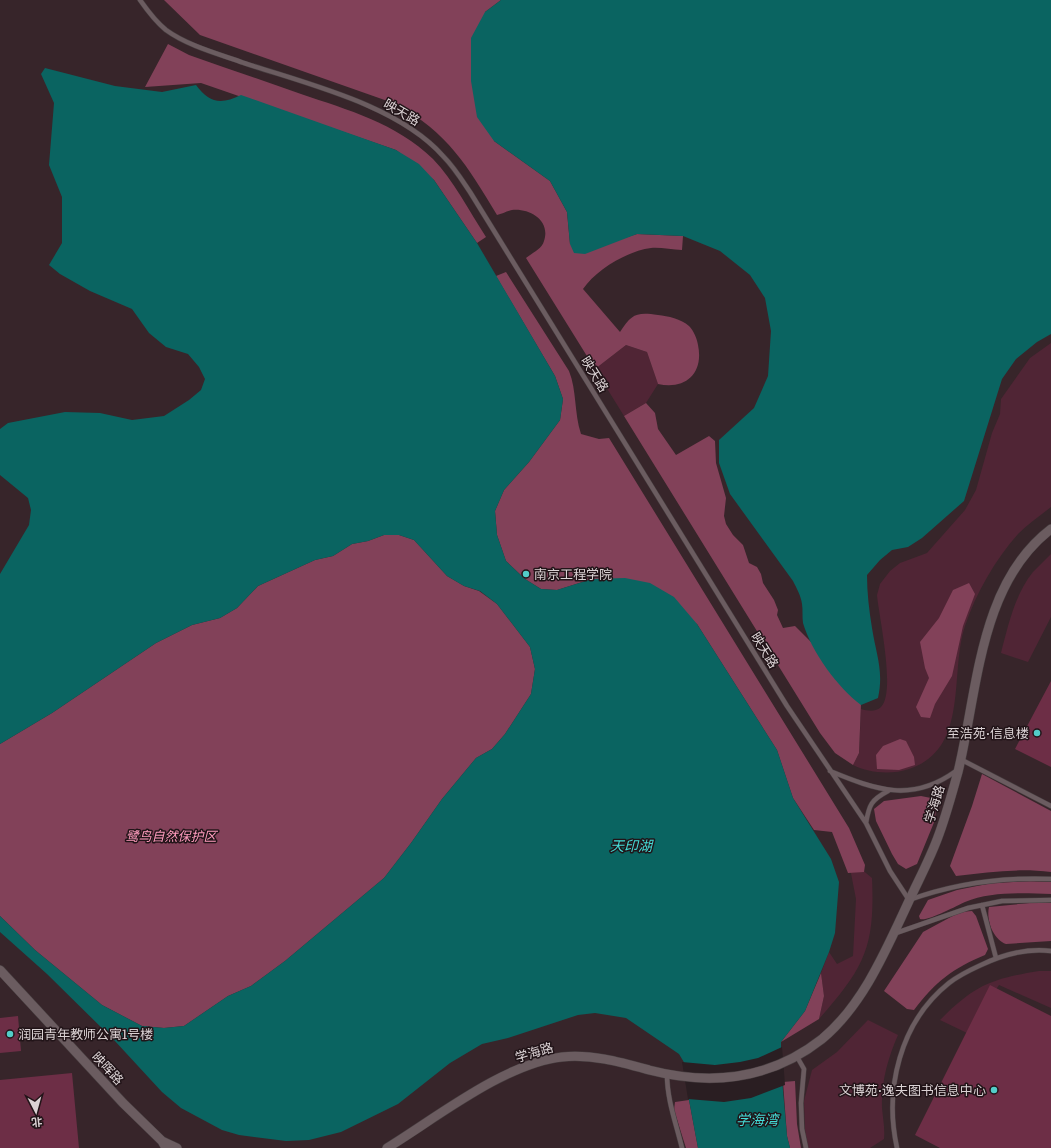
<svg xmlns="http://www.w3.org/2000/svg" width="1051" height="1148" viewBox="0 0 1051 1148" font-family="Literata,'Noto Sans SC',serif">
	<rect width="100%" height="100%" fill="#2a1e22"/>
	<path fill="#37252a" d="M0,0h1051v1148h-1051z"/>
	<path fill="#502535" d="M1051,343v164c-11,9 -23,17 -33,27 -23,26 -42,59 -53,92 -16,48 5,123 -56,143 -18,6 -40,4 -56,-4l6,-12 2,-44c7,2 15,3 20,-2 15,-15 -2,-90 -4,-112l3,-11 10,-13 10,-8 27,-10 38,-43 11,-20 16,-57 8,-19 1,-15 29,-41z
		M626,345l21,7 11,32 -12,19 -22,13 -29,-47z
		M1051,554v63l-23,45 -27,-9c7,-27 14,-59 32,-81 6,-6 12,-12 18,-18z
		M848,858l24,20c3,69 -7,89 -53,141l5,-23 -3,-23 8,-21 8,12 16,-8 3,-57z
		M1039,971h12v37l-52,-23 -32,48 -27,-13c35,-35 51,-41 99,-49z
		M868,1020l30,15c-10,23 -17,47 -16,73 1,11 3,20 2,31l-14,9h-62l-3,-18 -1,-29 8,-31 25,-18z"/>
	<path fill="#824159" d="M164,0h337l-16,12 9,129 56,40 17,31 3,32 42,-2 25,-8 46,2 -1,14c-10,0 -22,-3 -31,-2 -24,3 -55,22 -68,41l37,43c12,-18 16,-20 38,-17 10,1 23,4 31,11 5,5 8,13 9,19 6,29 -13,45 -40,39l-11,-32 -21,-7 -31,24 -69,-111c6,-5 16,-9 18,-17 7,-21 -15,-33 -32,-31 -5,1 -10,4 -15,5 -30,-50 -49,-82 -101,-111l-196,-69z
		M168,44l21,11c37,13 75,26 112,39 47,16 95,29 132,65 21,22 36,52 53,78l-9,6 -43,-63 -38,-30 -195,-67 -56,4z
		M506,272l63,99c8,20 5,42 12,63l18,5 10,-1 240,390 16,37 -1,7 -16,1 -16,-41 -18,-2 -21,-32 -16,-48 -80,-126 -105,-45 -35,11 -16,-1 -16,-10 -19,-18 -9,-26 -2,-24 9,-21 25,-28 31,-42 3,-21 -8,-23 -59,-100z
		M646,403l9,10 3,16 18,26 33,-19 6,5 1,22 10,35 -2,18 2,8 7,11 10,10 6,18 8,4 4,7 2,9 11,17 4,10 -1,5 6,13 12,-2 17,17 49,61 -2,49 -6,12 -18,-12 -15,-20 -196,-317z
		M384,535h15l15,5 33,36 17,10 15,5 18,13 33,43 5,22 -4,25 -26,40 -13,15 -16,9 -34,41 -31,44 -27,35 -99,83 -34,25 -23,10 -44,30 -20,2 -22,-2 -40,-21 -67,-55 -35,-34v-172l52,-31 104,-70 36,-18 28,-7 17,-10 21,-22 57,-26 18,-4 19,-12 16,-3z
		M969,583l6,11 -12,32 -11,50 -17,28 -5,14 -9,-1 -5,-10 13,-29 -4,-10 -5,-26 19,-24 14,-28z
		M900,739l6,2 8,16 1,8 -16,5 -22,-1 -1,-14 7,-9z
		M982,774l69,37v61c-32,-4 -63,0 -95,4l-6,-10 22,-60z
		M921,796l10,2 5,9 -1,13 -18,44 -11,5 -8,-5 -6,-10 -16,-33 -2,-12 10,-8z
		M1030,881l21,1v12c-27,-1 -60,-3 -86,8 -9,4 -38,20 -45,17l-1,-3 9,-16 29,-10 35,-7z
		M1040,902l11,1v38l-45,3c-13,-5 -20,-24 -17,-37z
		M972,911l4,5 12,33 -3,6c-32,13 -50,27 -71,55l-7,-1 -23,-18 39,-59 37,-20z
		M821,973l3,23 -5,23 -38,23 24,-31z
		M795,1081l2,43 4,24h-11l-3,-12 -4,-54z
		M689,1100l9,48h-12l-12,-38 1,-8z"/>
	<path fill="#0a6461" d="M501,0h550v334l-14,8 -21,17 -14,20 -38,122 -42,37 -14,9 -16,3 -12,10 -13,15c0,17 2,35 5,53 4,26 12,43 6,70l-17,7c-23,-17 -50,-54 -58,-82 -1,-6 0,-13 -1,-19 -1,-8 -5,-15 -9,-23l-63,-87 -11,-31v-23l35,-32 14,-32 3,-45 -6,-33 -15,-23 -30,-24 -37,-15 -46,-2 -52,20 -11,-1 -4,-9 -3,-32 -17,-31 -56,-40 -17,-24 -6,-36v-43l14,-26z
		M45,68l70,18 47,6 34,-7c13,18 25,20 45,10l155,55 23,14 15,16 43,63 78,133 8,23 -3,21 -31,42 -25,28 -9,21 2,24 9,26 19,18 16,10 16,1 35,-11 33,-1 25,5 24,14 23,27 80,126 16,48 38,61 8,23 -4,51 -6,19 -24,59 -24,31v26l6,68 3,12h-92l-9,-48 -4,-36 -6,-10 -53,-36 -31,-5 -17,2 -70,23 -26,6 -32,19 -52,41 -57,28 -32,8 -23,1 -47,-6 -17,-5 -41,-22 -19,-16 -48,-52 -67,-66 -47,-42v-16l35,34 67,55 40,21 22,2 20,-2 44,-30 23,-10 34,-25 99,-83 27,-35 31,-44 34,-41 16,-9 13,-15 26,-40 4,-25 -5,-22 -33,-43 -17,-13 -16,-5 -17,-10 -33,-36 -15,-5h-15l-16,6 -16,3 -19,12 -18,4 -57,26 -21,22 -17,10 -28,7 -36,18 -104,70 -52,31v-170l29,-49 2,-15 -3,-12 -28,-23v-46l8,-6 57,-11 35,1 32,7 32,-4 25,-16 12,-10 4,-11 -6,-12 -11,-13 -22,-7 -17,-14 -17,-24 -42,-18 -30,-17 -11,-9 13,-22v-46l-13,-32 5,-62 -13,-29z"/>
	<path fill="#2a1e22" d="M782,1047l3,38 -34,13 -27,4 -36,-3 -6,-37 33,3 25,-3 18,-4z"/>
	<path fill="#6d2e46" d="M1051,681v86l-36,-18z
		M990,985l61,31v132h-111l-25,-13z
		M18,1016l3,35 -21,2v-35z
		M72,1073l7,75h-79v-68z"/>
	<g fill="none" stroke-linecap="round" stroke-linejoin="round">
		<g stroke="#463d3f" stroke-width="5.5">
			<path id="service" d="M140,0c7,10 16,22 26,30 22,16 53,24 78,33 63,21 154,42 199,93 11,11 19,24 27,36l317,514 79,117 24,48 19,29c47,-17 92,-23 142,-21
				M960,759l91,47
				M830,771c46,19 82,32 126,0
				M866,823c3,-18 5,-23 22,-32
				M982,905l14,53
				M896,933l72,-25 34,-7 49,-1
				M796,1055l8,14 -3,34 1,26 4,19
				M667,1074c0,26 9,49 15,74
				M897,1148c-13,-59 3,-126 52,-165 9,-7 21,-13 32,-18 21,-10 46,-17 70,-14"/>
		</g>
		<g stroke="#463d3f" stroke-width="10">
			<path id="minor" d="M0,970l123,133 39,38 4,7
				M162,1141l15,7
				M387,1148c49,-30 118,-85 175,-91 30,-3 58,5 87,13 62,16 121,10 173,-31 41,-34 64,-89 86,-136 10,-22 22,-44 30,-66 8,-21 14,-44 20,-65 20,-82 21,-188 93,-243"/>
		</g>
		<use href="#service" stroke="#6b5c60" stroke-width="4.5"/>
		<use href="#minor" stroke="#6b5c60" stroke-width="9"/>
	</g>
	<g fill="#53cdc9" stroke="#211418" stroke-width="1.5">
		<circle cx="526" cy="574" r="4"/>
		<circle cx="1037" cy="733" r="4"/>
		<circle cx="10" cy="1034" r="4"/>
		<circle cx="994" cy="1090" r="4"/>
	</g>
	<g text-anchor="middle" stroke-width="3" stroke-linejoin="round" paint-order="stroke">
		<g font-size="13" fill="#dbd2d4" stroke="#211418">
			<text transform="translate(402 112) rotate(30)" y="5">映天路</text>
			<text transform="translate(595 374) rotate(58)" y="5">映天路</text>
			<text transform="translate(765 650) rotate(58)" y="5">映天路</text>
			<text transform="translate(934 804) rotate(-73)" y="5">学海路</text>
			<text transform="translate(534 1052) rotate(-17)" y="5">学海路</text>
			<text transform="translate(108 1068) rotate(47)" y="5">映晖路</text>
		</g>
		<g font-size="13" fill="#dbd2d4" stroke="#211418" text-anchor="start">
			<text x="534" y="579">南京工程学院</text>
			<text x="1029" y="738" text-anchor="end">至浩苑·信息楼</text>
			<text x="18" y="1039">润园青年教师公寓1号楼</text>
			<text x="986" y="1095" text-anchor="end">文博苑·逸夫图书信息中心</text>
		</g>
		<g font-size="13" font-style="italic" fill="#ff9cbe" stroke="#211418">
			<text x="171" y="841">鹭鸟自然保护区</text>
		</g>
		<g font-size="14" font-style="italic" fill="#44dcd7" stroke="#211418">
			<text x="631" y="851">天印湖</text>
			<text x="757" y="1125">学海湾</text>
		</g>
	</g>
	<g transform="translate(36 1112) rotate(174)" stroke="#211418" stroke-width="3" paint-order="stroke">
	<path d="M0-3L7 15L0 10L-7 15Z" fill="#dbd2d4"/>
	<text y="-6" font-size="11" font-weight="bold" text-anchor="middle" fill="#dbd2d4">北</text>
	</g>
</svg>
